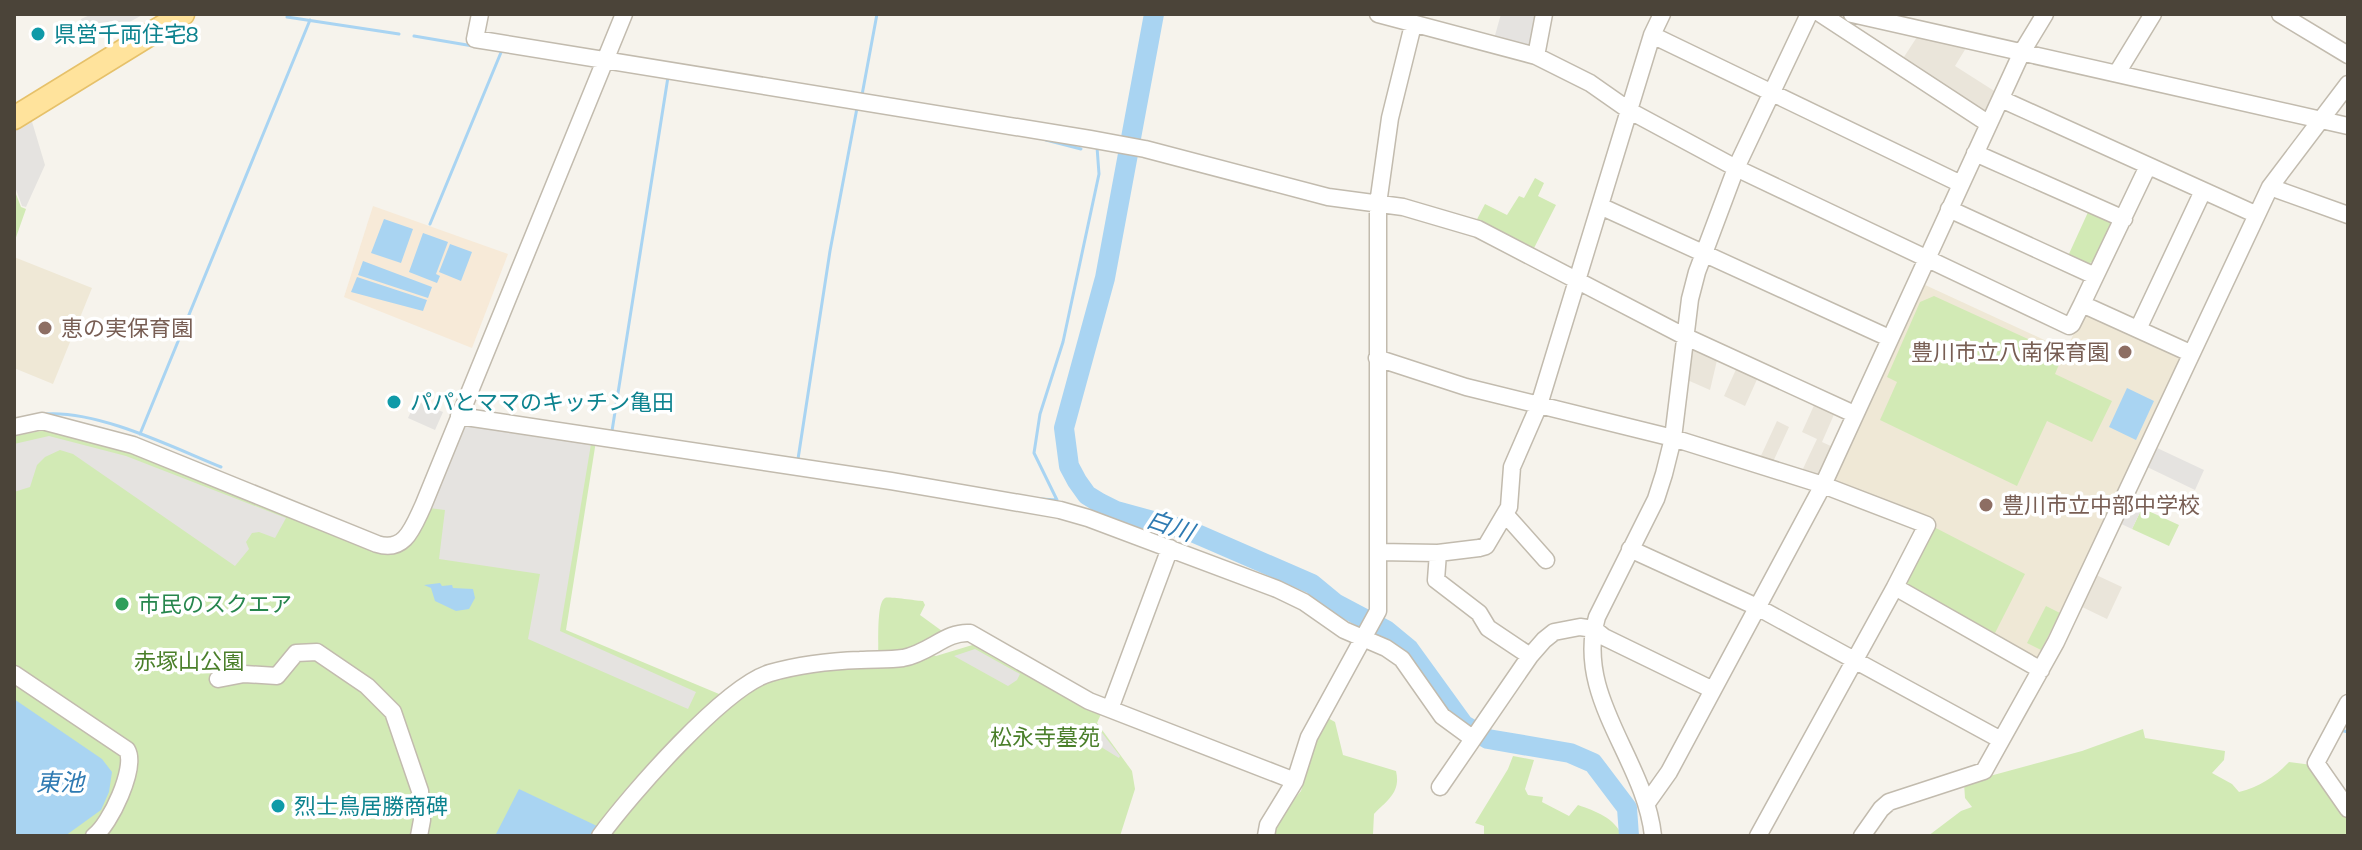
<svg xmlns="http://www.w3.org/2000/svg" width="2362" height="850" viewBox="0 0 2362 850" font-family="'Titillium Web','Noto Sans JP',sans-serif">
	<rect width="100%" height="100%" fill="#f6f3ec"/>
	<path fill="#eae5da" d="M1917,37l49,11 -11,18 44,28 -12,25 -87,-56z
		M1690,343l28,13 -8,34 -25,-11z
		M1738,365l21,10 -14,31 -21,-10z
		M1816,401l20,9 -14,32 13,6 -14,32 -20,-7 16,-34 -15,-7z
		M1777,421l12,6 -17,37 -13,-4z
		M2094,574l28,13 -15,32 -29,-14z"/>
	<path fill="#f7ead8" d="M373,206l135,48 -36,94 -128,-51z"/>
	<path fill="#efe8d6" d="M14,257l78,31 -39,96 -39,-16z
		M1923,284l143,66 19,-40 98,45 -144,304 -137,-76 30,-61 -97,-42z"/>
	<path fill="#d2eab5" d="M1535,178l9,5 -6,13 18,9 -24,47 -57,-29 10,-19 22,11 12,-19 5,2z
		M14,189l7,18 5,2 -12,34z
		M2089,210l24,11 -17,43 -5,-2 -2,4 -21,-10z
		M1934,296l129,59 -8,19 57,27 -20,41 -45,-21 -30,65 -137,-66 17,-38 -10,-5 33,-75z
		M467,424l129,17 -30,189 165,69 28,-18 119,-25c1,-12 -2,-53 7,-58 3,-2 32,3 38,3l2,4 -5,10 22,16 -12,23 6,2 43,-13 121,67 1,4 -4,9 35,48 3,18 -15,47h-1106v-400l32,-6 84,19 260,106 21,-10 5,-6z
		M2142,508l37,17 -10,21 -37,-17z
		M1932,526l93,48 -30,59 -92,-50z
		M2046,606l14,7 -19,37 -14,-7z
		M1326,717l9,5 8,33 53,16c5,21 -8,29 -22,43l-1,20 3,2h-105l11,-22 19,-23 12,-37 1,-16z
		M2143,729l2,9 80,13 -1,9 -12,13 20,11 7,8c20,-5 36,-15 50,-30l23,3 36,52v19h-420l33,-25 11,-4 -7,-9 -1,-15 118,-32z
		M1513,756l21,4 -9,29 3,6 15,2 -1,5 27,14 9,-11c17,6 37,13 44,31h-138v-10l-9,-3 33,-54z"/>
	<path fill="#e5e3e0" d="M92,14h52l-38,21 -26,-10 1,-6z
		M1501,14h38l-4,27 -8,7 -33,-9z
		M30,115l15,50 -19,42 -4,-1 -8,-22v-58z
		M416,401l27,11 -8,18 -27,-12z
		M464,424l127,20 -31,187 136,61 -8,17 -160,-70 12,-65 -101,-15 6,-49 -16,-2z
		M49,436l77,20 160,62 -11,20 -16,-6 -7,1 -6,9 3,7 -14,17 -162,-112 -13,-4 -15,7 -8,8 -7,22 -16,5v-48z
		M2155,447l49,23 -9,20 -52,-25z
		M2127,501l15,7 -10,21 -15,-7z
		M975,649l45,25 -3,6 -9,6 -54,-30z
		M1099,729l21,27 -1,2 -26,-16z"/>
	<path fill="#a9d4f2" d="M384,219l29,10 -12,34 -30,-10z
		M423,233l25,9 -12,32 4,2 -3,7 -28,-11z
		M450,244l22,8 -11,29 -22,-9z
		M363,261l69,26 -4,11 -70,-23z
		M357,277l70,23 -4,11 -72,-19z
		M2127,388l27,13 -18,39 -27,-13z
		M440,583l2,3 10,-1 1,3 20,1 2,9 -6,11 -13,2 -21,-10 -4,-13 -7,-3z
		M14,699l88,60 10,13 -3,20 -8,18 -36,26h-51z
		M519,789l78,37 -5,10h-97z"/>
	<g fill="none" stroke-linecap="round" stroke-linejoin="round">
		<path stroke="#a9d4f2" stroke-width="3" d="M287,17l112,17
			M414,36l59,10
			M862,95l15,-81
			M1046,140l35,9
			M430,224l72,-174
			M45,414c53,-4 127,33 176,53
			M612,431l56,-354
			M140,434l170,-414
			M798,459l32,-208 27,-143
			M1041,499l16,1 -23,-47 6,-39 23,-72 36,-168 -2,-27
			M2340,730l8,2"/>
		<path stroke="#a9d4f2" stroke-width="20" d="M1154,14l-49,264 -41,150 5,38 8,15 10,14 13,8 16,8 74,20 122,53 23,19 51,27 23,19 55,76 24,14 82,14 23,10 34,45 2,28"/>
		<g stroke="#c2bbae" stroke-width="19">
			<path id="minor" d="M480,14l-5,25 615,100 55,10 183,48 75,10 75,22 206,107 170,78
				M1378,14l158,42 54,27 40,28 106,57 333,158 3,-2 10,-20 108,49
				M1821,14l168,110
				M1852,14l496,112
				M2280,14l68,41
				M1652,35l309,149
				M1536,56l8,-42
				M2117,73l36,-59
				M2001,99l254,115
				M1975,153l149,66
				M2270,187l78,28
				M1600,206l289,132
				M1949,209l146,67
				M2082,304l66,-138
				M2138,329l65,-138
				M1377,358l89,29 207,51 150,47 104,40 -32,62 146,83
				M459,416l432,65 169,29 28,8 189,71 27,13 40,28 42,18 16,11 40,57 30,22
				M14,427l28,-6 91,24 244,99c28,9 36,-17 46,-38l201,-492
				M1505,514l41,46
				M1630,549l127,58 244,133
				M1378,552l60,1 41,-5 7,-2 23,-39 3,-40 27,-62 113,-370 10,-21
				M1438,553l-2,27 43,33 9,15 42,28
				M14,674l113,76c10,17 -17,75 -33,86
				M218,679l26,-5 33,2 19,-23 21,-1 50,34 26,26 27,79 2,29 -3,16
				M2348,703l-32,60 32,46
				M1110,709l60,-161
				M1440,787l90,-131 14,-16 10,-8 26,-5 14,2 10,8 109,53
				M1647,803l22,-31 154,-287 199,-433 23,-38
				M600,836c30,-41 125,-150 170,-163 28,-8 61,-12 90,-13 15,-1 29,0 43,-2 27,-5 43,-27 67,-25l119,68 206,80
				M1266,836l2,-11 27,-44 14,-44 69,-126v-407l12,-86 23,-93
				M1653,836c-8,-77 -79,-139 -56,-219l59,-118 8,-25 9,-36 17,-139 7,-27 39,-104 73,-154
				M1758,836l137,-249
				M1862,836l19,-27 8,-7 95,-31 72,-129 214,-455 78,-103"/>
		</g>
		<g stroke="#e6c16a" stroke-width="25">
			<path id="major" d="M14,118l169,-104"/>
		</g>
		<use href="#minor" stroke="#fff" stroke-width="16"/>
		<use href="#major" stroke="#ffe39c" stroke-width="22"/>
	</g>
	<g fill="#0f9aa8" stroke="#fff" stroke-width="3">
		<circle cx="38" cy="34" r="8"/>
		<circle cx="394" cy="402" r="8"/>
		<circle cx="278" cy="806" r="8"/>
	</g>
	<g fill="#8d6e63" stroke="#fff" stroke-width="3">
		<circle cx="45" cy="328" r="8"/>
		<circle cx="2125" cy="352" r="8"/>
		<circle cx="1986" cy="505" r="8"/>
	</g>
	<circle fill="#2e9e5b" stroke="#fff" stroke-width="3" cx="122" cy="604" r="8"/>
	<g text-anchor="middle" stroke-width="7" stroke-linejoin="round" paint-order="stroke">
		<g font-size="22" fill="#0d838f" stroke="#fff" text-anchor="start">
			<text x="54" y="42">県営千両住宅8</text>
			<text x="410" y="410">パパとママのキッチン亀田</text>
			<text x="294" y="814">烈士鳥居勝商碑</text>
		</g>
		<g font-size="22" fill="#785e54" stroke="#fff" text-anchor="start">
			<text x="61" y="336">恵の実保育園</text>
			<text x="2109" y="360" text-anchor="end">豊川市立八南保育園</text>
			<text x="2002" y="513">豊川市立中部中学校</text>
		</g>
		<g font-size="22" fill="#27864d" stroke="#fff" text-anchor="start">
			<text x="138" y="612">市民のスクエア</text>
		</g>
		<g font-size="22" fill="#4a7f2a" stroke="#fff">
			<text x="189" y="669">赤塚山公園</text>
			<text x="1045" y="745">松永寺墓苑</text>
		</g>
		<g font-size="24" font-style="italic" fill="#2e7ab2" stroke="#fff">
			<text transform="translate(1170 526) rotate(19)" y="8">白川</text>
			<text x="60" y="791">東池</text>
		</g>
	</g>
	<rect width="2362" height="850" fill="none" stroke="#4b4439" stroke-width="32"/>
</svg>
